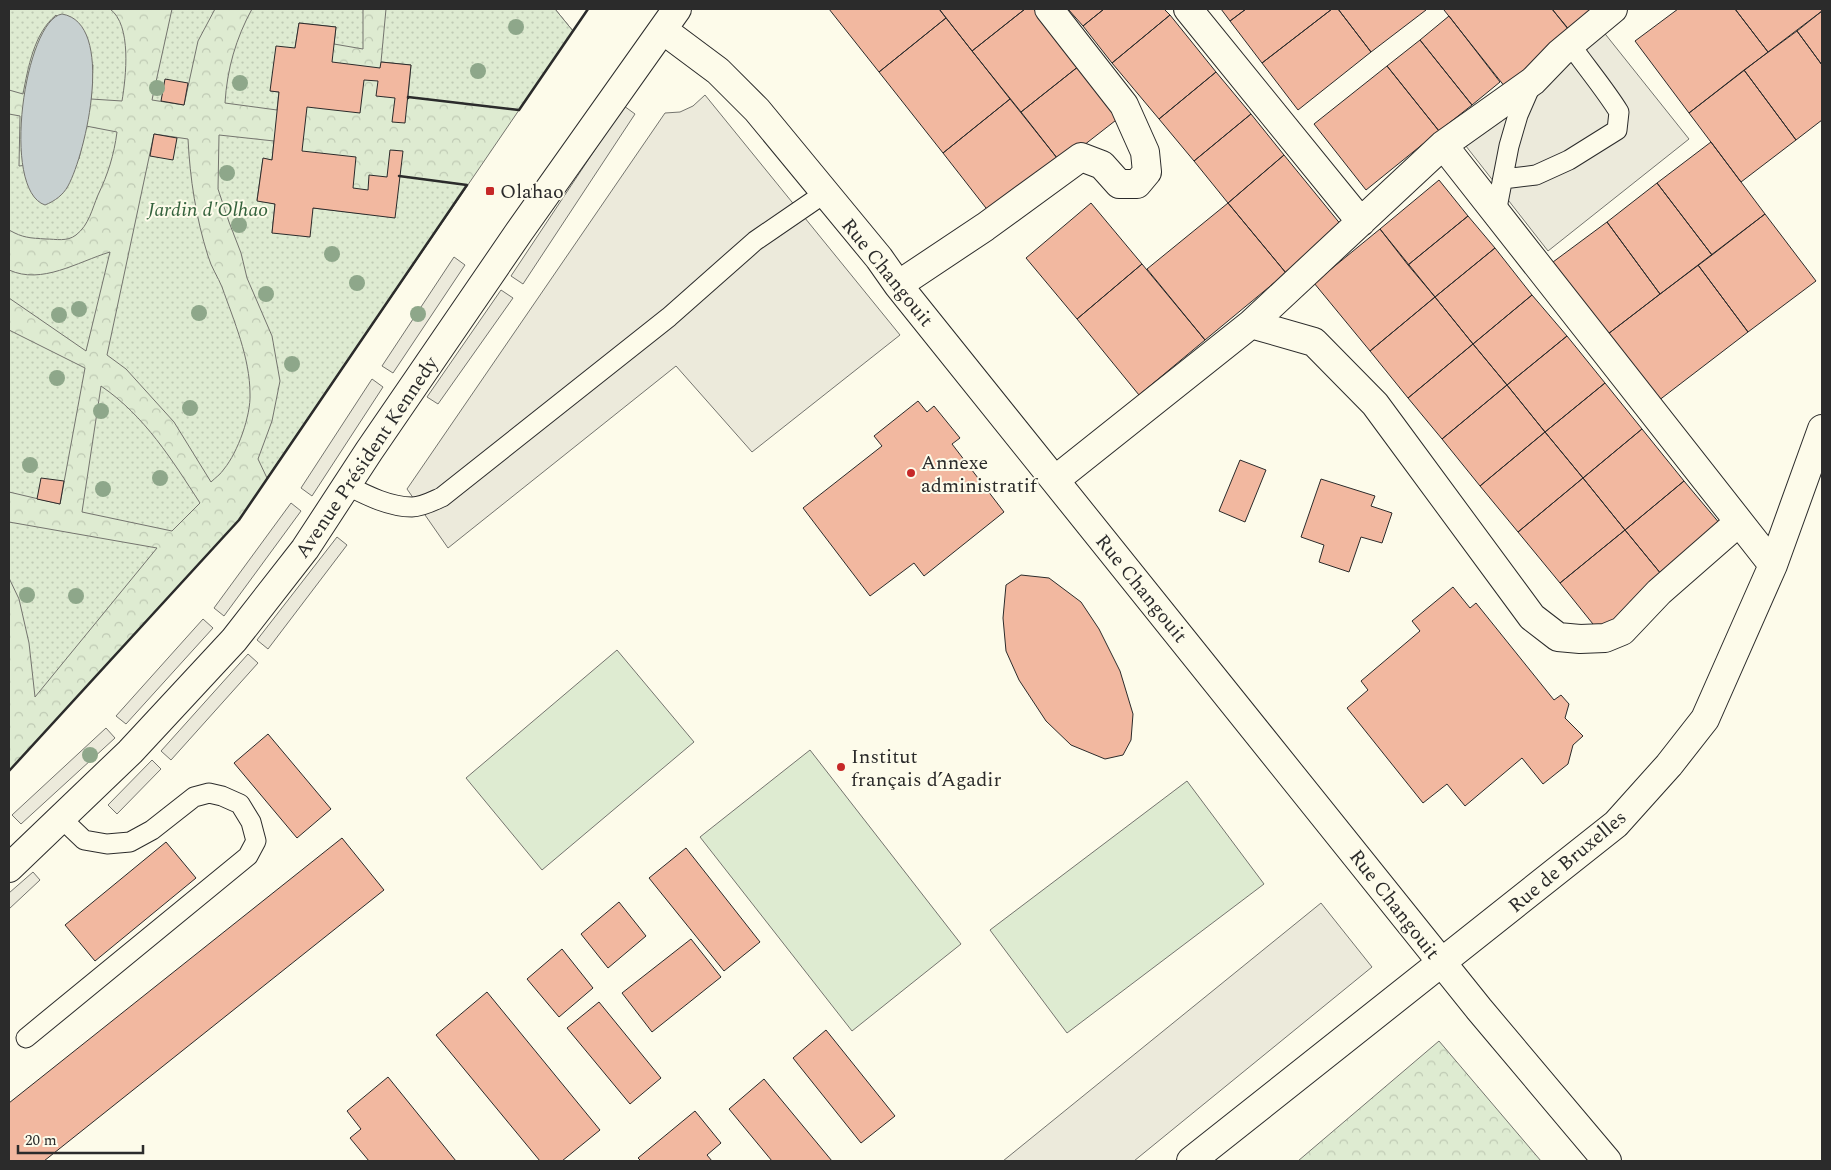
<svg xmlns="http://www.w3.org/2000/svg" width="1831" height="1170" viewBox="0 0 1831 1170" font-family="Spectral,serif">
	<defs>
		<pattern id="park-crowns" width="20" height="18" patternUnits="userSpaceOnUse" patternTransform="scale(1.25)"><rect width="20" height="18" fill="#deebd1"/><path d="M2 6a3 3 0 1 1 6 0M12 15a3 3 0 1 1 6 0" fill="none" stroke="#bfcab4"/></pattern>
		<pattern id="garden-dots" width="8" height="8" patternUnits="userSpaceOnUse" patternTransform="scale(1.25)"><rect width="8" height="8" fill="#deebd1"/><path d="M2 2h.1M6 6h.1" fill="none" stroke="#bfcab4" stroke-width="1.8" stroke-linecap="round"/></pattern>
	</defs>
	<rect width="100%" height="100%" fill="#fdfbea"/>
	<path fill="#deebd1" stroke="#74746e" d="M617,650l77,92 -152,128 -76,-92z
		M810,750l151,194 -109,87 -152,-194z
		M1187,781l77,103 -197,149 -77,-103z"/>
	<path fill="url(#park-crowns)" stroke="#74746e" d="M9,9h546l18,22 -334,489 -230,251z
		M1439,1041l102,120h-243z"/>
	<path fill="url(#garden-dots)" stroke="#74746e" d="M9,9h101c22,16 16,68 12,92l-31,-2 2,-34 -37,-50c-22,18 -28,53 -33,79l-14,-4z
		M172,9h43l-17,32 -14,64 -32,-5z
		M252,9h111v40l-29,-5 2,-17 -37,-4 -4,25 -24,43 8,1 -2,18 -52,-7c2,-34 11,-65 27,-94z
		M386,9h169l18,22 -54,79 -111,-13 3,-32 -30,-3z
		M9,114l11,2 -1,50 60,-7 7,-33 31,6c-3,23 -9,42 -19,63 -6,14 -9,30 -22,40 -9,7 -20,4 -30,4 -16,-1 -23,-1 -37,-9z
		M154,134l34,5c2,40 8,79 20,117 3,11 10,21 14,31 12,34 28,71 28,107 1,21 -12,58 -26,75 -3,5 -9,9 -13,13l-37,-60 -48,-53 -19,-14z
		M219,135l55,6 -2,19 -9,-1 -6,41 18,4 -3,29 41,-25 52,6 34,-38 68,9 -200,293 -9,-19 14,-38 8,-40 -8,-45 -25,-58 -6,-25 -12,-31 -11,-33z
		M110,252l-24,99 -77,-53v-28c33,15 68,-8 101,-18z
		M9,330l76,38 -25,136 -51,-12z
		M101,386c44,30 71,74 99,117l-28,28 -90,-19z
		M9,522l148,26 -122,149 -6,-54 -10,-44 -10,-21z"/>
	<path fill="#eceadb" stroke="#74746e" d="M1602,30l87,109 -141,112 -86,-110z
		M705,95l195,240 -148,117 -76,-86 -228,182 -41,-59 258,-376 15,-1 13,-6z
		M624,106l11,8 -112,170 -12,-8z
		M454,257l11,8 -72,108 -11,-7z
		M501,290l12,8 -75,106 -11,-7z
		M372,379l11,8 -71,109 -11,-8z
		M291,503l10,8 -77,105 -10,-8z
		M337,537l10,8 -79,104 -11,-9z
		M203,619l10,9 -87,96 -10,-8z
		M248,654l10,9 -87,97 -10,-9z
		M106,728l9,10 -94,86 -9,-9z
		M152,760l9,9 -44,45 -9,-9z
		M33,872l7,8 -31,29v-16z
		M1321,903l51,64 -238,194h-131z"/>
	<path fill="#c7d0d0" stroke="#74746e" d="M62,14c54,9 24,139 6,172 -5,9 -13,15 -23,19 -45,-15 -20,-185 17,-191z"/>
	<path fill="#f2b8a0" stroke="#2b2b2b" d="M829,9h110l7,9 -67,54z
		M942,9h83l-53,42 -32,-41z
		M1025,9h9l45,57 -58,46 -49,-61z
		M1068,9h36l-21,17z
		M1104,9h60l6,6 -58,48 -29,-37z
		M1221,9h25l-16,12z
		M1246,9h86l-70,54 -32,-42z
		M1332,9h6l33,43 -73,58 -36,-47z
		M1338,9h88v1l-55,42z
		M1446,9h106l24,29 -67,54 -65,-82z
		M1552,9h41l-25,20z
		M1678,9h57l33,43 -79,61 -54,-72z
		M1735,9h87v2l-54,41z
		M1822,11v54l-25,-34z
		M1170,15l46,57 -57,47 -47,-56z
		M1449,16l51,66 -28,23 -52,-65z
		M946,18l64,81 -67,54 -64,-81z
		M299,23l37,4 -4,35 48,6 1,-6 30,3 -6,58 -13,-1 3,-24 -19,-2 2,-15 -14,-1 -4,33 -53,-6 -5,44 54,6 -3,31 15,2 1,-15 18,2 3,-27 13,1 -8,67 -82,-10 -3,29 -38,-4 3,-29 -18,-3 6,-43 9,2 7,-68 -9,-1 6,-45 19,2z
		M1797,31l25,34v55l-26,20 -52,-70z
		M1420,40l52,65 -33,26 -52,-65z
		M1079,66l41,51 -59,46 -40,-51z
		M1387,66l52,65 -73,59 -52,-66z
		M1744,70l52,70 -55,42 -52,-69z
		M1216,72l35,42 -57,47 -35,-42z
		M165,79l23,4 -4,22 -23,-4z
		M1010,99l51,64 -68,54 -50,-64z
		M1251,114l33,41 -56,48 -34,-42z
		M154,134l23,4 -4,22 -23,-4z
		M1711,142l54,72 -53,41 -55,-72z
		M1284,155l58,71 -56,47 -58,-70z
		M1439,180l29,36 -60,49 -28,-36z
		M1657,183l55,72 -52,39 -53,-72z
		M1091,203l51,61 -65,55 -51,-61z
		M1228,203l58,70 -81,67 -58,-71z
		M1765,214l51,67 -68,51 -50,-67z
		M1468,216l27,32 -60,49 -27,-32z
		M1607,222l53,72 -52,40 -55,-72z
		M1380,229l55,68 -65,54 -56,-68z
		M1495,248l37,47 -59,49 -38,-47z
		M1142,264l63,76 -66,55 -62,-76z
		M1698,265l50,67 -90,69 -50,-67z
		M1532,295l35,41 -60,49 -34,-41z
		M1435,297l38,47 -65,54 -38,-47z
		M1567,336l38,47 -60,49 -38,-47z
		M1473,344l34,41 -65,54 -34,-41z
		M1605,383l37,46 -59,49 -38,-46z
		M1507,385l38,47 -65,54 -38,-47z
		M918,401l9,11 7,-6 26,32 -8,6 52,68 -80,64 -10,-13 -44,33 -67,-88 79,-62 -8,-10z
		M1642,429l42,52 -59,49 -42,-52z
		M1545,432l38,46 -65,54 -38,-46z
		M1240,460l26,10 -21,52 -26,-11z
		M41,478l23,3 -4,23 -23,-5z
		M1583,478l42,52 -65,53 -42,-51z
		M1321,479l54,17 -4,10 21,7 -10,30 -21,-6 -12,35 -30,-10 5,-17 -23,-8z
		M1684,481l42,50 -60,49 -41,-50z
		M1625,530l41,50 -65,54 -41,-51z
		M1021,575l28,3 32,24 18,27 21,42 13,43 -2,26 -8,15 -18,4 -34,-14 -25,-24 -27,-41 -13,-29 -3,-33 3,-33z
		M1453,587l17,21 6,-5 78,97 7,-5 8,9 -4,14 18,18 -10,9 -5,19 -25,20 -21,-26 -57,48 -18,-22 -24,19 -76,-95 21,-18 -7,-9 59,-50 -8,-10z
		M268,734l63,75 -34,29 -63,-75z
		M342,838l42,52 -340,271h-35v-58z
		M166,842l30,36 -101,83 -30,-36z
		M686,848l74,94 -36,29 -75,-93z
		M619,902l27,34 -38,32 -27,-34z
		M691,939l30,38 -69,55 -30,-39z
		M562,949l31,39 -34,29 -32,-38z
		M487,992l113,138 -38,31h-22l-104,-126z
		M599,1002l62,76 -31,26 -63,-76z
		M826,1030l69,86 -34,27 -68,-85z
		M388,1077l68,84h-87l-19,-23 11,-9 -14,-18z
		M764,1079l68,82h-60l-43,-52z
		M695,1111l26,32 -14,12 5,6h-71l-3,-3z"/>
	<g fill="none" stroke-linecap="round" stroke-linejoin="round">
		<g stroke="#2b2b2b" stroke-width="21">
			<path id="lane" d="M1503,179l33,-4 33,-15 48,-30 2,-18c-15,-24 -33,-45 -49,-68
				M1496,213l13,-67 9,-31 14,-32
				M346,485c20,10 43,22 66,22 10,0 21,-6 30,-10l227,-180 86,-76 70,-48
				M26,1038l222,-182 8,-15 -5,-19 -11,-18 -18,-8 -13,-3 -15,4 -42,33 -22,12 -23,2 -23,-4 -23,-22"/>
		</g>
		<g stroke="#2b2b2b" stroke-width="30">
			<path id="street" d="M1188,9l173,213
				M663,30l55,41 39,39 122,148 19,27 581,724 128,152
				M1443,145l330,420
				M898,285l87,-58 96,-70 21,8 17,19h18l10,-12 -2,-20 -21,-47 -75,-96
				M1251,324l63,18 61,62 157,213 26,20 22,2 25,-1 17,-7 37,-39 80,-70
				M1055,480l196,-156 192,-179 90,-64 27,-28 53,-44
				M1191,1161l425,-337 53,-59 36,-46 68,-154 49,-136"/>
		</g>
		<g stroke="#2b2b2b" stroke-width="30">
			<path id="secondary" d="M9,868l121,-116 104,-112 71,-91 64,-98 150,-219 158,-223"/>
		</g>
		<use href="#lane" stroke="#fdfbea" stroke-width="19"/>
		<use href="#street" stroke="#fdfbea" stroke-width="28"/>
		<use href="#secondary" stroke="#fdfbea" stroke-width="28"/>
		<path stroke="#2b2b2b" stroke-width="2.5" d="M408,98v-1l111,13 69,-101
			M9,771l230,-251 228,-335 -68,-9"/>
	</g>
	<g fill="#8ea78a">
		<circle cx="516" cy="27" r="8"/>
		<circle cx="478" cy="71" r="8"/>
		<circle cx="240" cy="83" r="8"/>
		<circle cx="157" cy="88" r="8"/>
		<circle cx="227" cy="173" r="8"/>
		<circle cx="239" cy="225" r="8"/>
		<circle cx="332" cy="254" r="8"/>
		<circle cx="357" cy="283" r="8"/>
		<circle cx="266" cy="294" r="8"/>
		<circle cx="79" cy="309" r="8"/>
		<circle cx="199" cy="313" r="8"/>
		<circle cx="418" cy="314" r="8"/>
		<circle cx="59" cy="315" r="8"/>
		<circle cx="292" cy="364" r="8"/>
		<circle cx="57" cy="378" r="8"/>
		<circle cx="190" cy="408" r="8"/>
		<circle cx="101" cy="411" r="8"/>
		<circle cx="30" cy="465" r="8"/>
		<circle cx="160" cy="478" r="8"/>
		<circle cx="103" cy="489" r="8"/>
		<circle cx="27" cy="595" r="8"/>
		<circle cx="76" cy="596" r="8"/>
		<circle cx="90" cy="755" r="8"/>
	</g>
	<g fill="#c62828" stroke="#fdfbea" stroke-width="2">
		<rect x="485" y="186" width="10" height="10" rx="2.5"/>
		<circle cx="911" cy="473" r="5"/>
		<circle cx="841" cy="767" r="5"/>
	</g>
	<g text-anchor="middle" stroke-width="4" stroke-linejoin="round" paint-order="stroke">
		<g font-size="20" fill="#2b2b2b" stroke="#fdfbea" text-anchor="start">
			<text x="500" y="198">Olahao</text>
			<text x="921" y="469">Annexe<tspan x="921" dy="23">administratif</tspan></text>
			<text x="851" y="763">Institut<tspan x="851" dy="23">français d’Agadir</tspan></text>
		</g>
		<g font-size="20" font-style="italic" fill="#34623c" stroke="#fdfbea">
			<text x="208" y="216">Jardin d'Olhao</text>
		</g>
		<g font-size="20" fill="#2b2b2b" stroke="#fdfbea">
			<text transform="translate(888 272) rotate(51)" y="7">Rue Changouit</text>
			<text transform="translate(366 457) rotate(-56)" y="7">Avenue Président Kennedy</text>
			<text transform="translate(1142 588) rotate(51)" y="7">Rue Changouit</text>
			<text transform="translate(1567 861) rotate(-40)" y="7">Rue de Bruxelles</text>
			<text transform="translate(1395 904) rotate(52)" y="7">Rue Changouit</text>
		</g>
	</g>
	<rect width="1831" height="1170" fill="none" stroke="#2b2b2b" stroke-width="20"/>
	<path d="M18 1145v8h125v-8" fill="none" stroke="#2b2b2b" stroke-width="2.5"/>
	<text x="25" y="1145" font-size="15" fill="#2b2b2b" stroke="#fdfbea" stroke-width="4" paint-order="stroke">20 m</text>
</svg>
